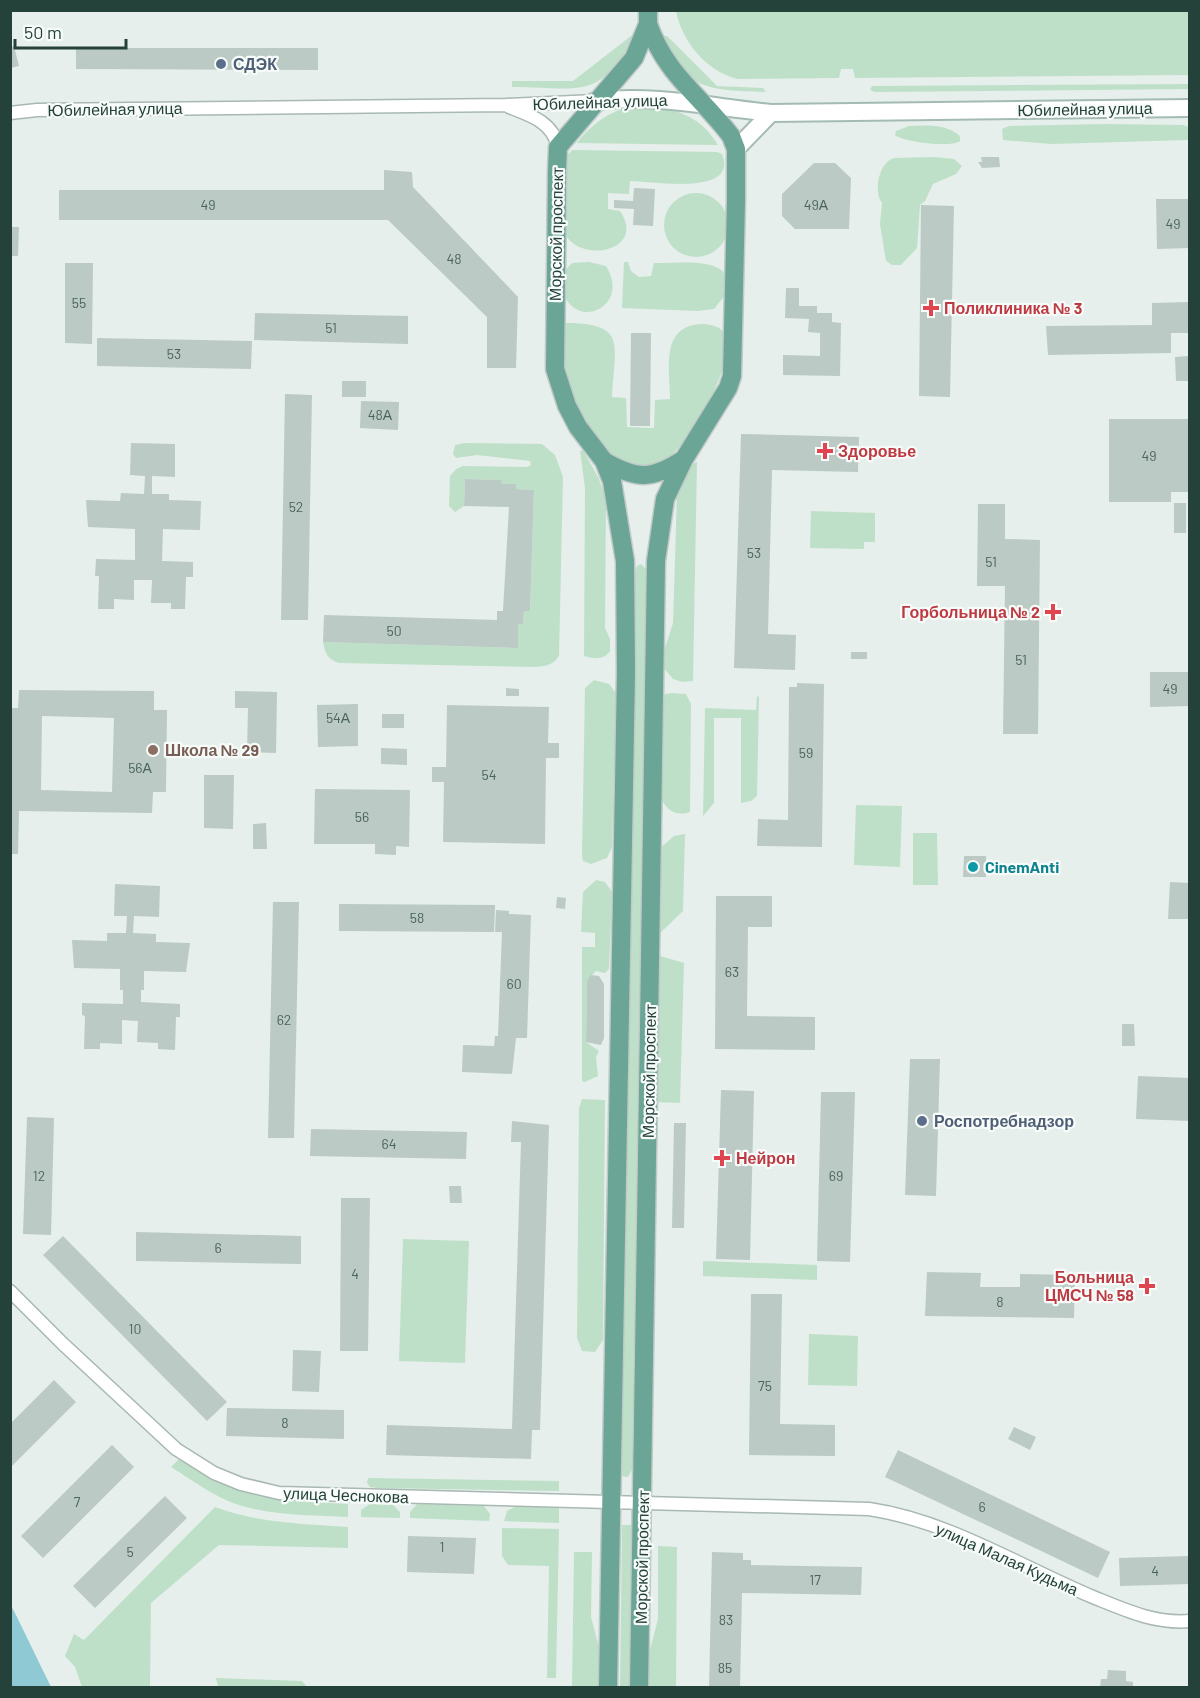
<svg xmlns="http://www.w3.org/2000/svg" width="1200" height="1698" viewBox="0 0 1200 1698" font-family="Barlow,sans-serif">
	<rect width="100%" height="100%" fill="#e6efeb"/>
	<path fill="#bfe0c8" d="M676,11h513v64l-334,3 -2,-9h-12l-2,9 -101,1c-31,-7 -56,-37 -62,-68z
		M657,35l10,1 50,50 46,2 3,4c-57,-2 -80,-1 -109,-57z
		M631,36l3,1c-35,65 -56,50 -122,50v-6h61z
		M1190,84l-1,5 -314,3 -5,-2 2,-4z
		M639,104c33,4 61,10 79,41l-141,-2c17,-22 35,-33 62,-39z
		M1106,124l77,1 6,2v13l-138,4 -48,-4 -1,-11 7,-3z
		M909,126c18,-1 38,-2 51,10v5c-9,7 -57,1 -65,-6l1,-4z
		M572,150l145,2 5,2c17,43 -70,27 -92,27l-1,13 -21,-1v16l12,2c27,40 -39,53 -55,23v-76z
		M934,157l20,2 8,7 -6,8 -23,10 -8,17 -5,4 -3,43 -16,17h-9l-6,-4 -6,-37 2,-21c-9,-11 -3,-41 12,-45z
		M664 225a32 32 0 1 1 64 0a32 32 0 1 1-64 0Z
		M589,262l17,4c24,38 -24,64 -41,31 -4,-6 -3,-16 -3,-23l10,-11z
		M624,262h4l3,9 8,6 12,-1 3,-13c20,1 60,-6 72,12v19l-12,15 -17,2 -75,-3z
		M566,323c63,0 48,23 46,74l14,1 1,29 27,1 1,-28 15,-1c0,-26 -9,-67 23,-74 8,-2 19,-1 26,3 29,18 -30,117 -52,131 -46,26 -79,-23 -94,-59 -4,-8 -9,-17 -11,-25 -2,-14 0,-31 -1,-46z
		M464,443l78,1 13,11 8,22 -4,179c-7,11 -16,10 -27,11l-193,-4c-12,-4 -14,-10 -16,-21l194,6 1,-24h5l1,-13h6l4,-121 -18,-1 -15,-5v-4l-36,-1 -1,27 -9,6 -6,-6 1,-30 6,-7 7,-3 64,1 4,-2 -1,-4 -53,-6 -21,3 -3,-4 2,-9z
		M583,450l16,29 7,20 -1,129 5,11v12c-5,9 -17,8 -26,5l1,-168 -5,-37z
		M697,462l-4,219 -11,1 -9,-3 -10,-12 1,-16 9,-28 4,-130 15,-29z
		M811,511l64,2v29h-11v7l-54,-1z
		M641,564l5,5 -14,901 -4,7 -7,-1 -1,-3 14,-900 3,-7z
		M594,680l15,4 7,9 -4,154 -5,11 -16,6 -8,-3 -1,-5 3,-168z
		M672,693l14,1 5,10 -1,108c-12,4 -22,0 -28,-12 -5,-11 0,-82 0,-99l3,-7z
		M757,696l2,1 -2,99 -6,5 -10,2v-85h-27v85l-11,13 2,-108 51,2z
		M856,805l46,1 -2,61 -46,-2z
		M913,833h24l1,52h-25z
		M685,834l-2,77 -25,24 1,-86 15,-13z
		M596,880l9,2 7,10 -3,77 -4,4 -9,-2 -9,10 -1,61 13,9 -3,6 2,19 -13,6 -3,-1v-134h13v-14l-14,-1 2,-40z
		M657,955l27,8 -4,140 -27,-1z
		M582,1099l23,1 -2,240 -8,12 -13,-1 -5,-13 2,-230z
		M403,1239l66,2 -4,122 -66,-2z
		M703,1261l114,4v15l-114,-4z
		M809,1334l49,2 -1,50 -49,-1z
		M180,1458c62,41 97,42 168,46v13c-36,-2 -77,-1 -112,-13 -23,-8 -44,-24 -65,-37z
		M368,1478l191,3v10l-181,-3 -8,-1 -3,-4z
		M370,1504l23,1 7,7v6l-39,-1v-7z
		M417,1504l67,2 6,8 -1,7 -79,-3v-6z
		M518,1505h41v18l-55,-2 3,-10z
		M215,1507c43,16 87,17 133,20v21l-129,-3 -68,58 -1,84h-68l-7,-20 -10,-11 9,-22 10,6z
		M622,1525h10l-2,162 -10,1z
		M502,1528l57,1 -3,149h-9l2,-112 -41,-1 -6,-9z
		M658,1546l19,1 -1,140 -28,1v-31l10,-38z
		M574,1552h18l-1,65 10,38 -1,32 -28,1z
		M216,1678l86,3 5,6h-89z"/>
	<path fill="#8ec9d4" d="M11,1606l3,5 37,76h-40z"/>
	<path fill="#bbcac4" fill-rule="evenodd" d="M14,46l5,20 -9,2v-21z
		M76,48h242v22l-242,-1z
		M981,157h18l1,10 -18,1 -4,-6h4z
		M814,163h21l16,15 -2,51h-54l-13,-13v-22z
		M384,170l28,2 1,15 105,110 -2,71h-29v-51l-99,-97h-329v-30h325z
		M634,188l21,1 -2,37 -20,-1 1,-16 -20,-1v-8l19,1z
		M1156,199h34v49l-33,1z
		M921,205l33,1 -4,191 -31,-1z
		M10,227h9l-1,29h-8z
		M65,263h28l-1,81 -27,-1z
		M786,288h13v18h18v7h15v9l9,1 -1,53 -57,-1v-20l37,1v-23l-12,-1 1,-13 -24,-1z
		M1190,302v31h-19v20l-123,2 -2,-29 106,-1v-22z
		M255,313l153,3v28l-154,-4z
		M631,333h20l-1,93h-20z
		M97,338l155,3 -1,28 -154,-3z
		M1188,356l1,25h-13l-1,-24z
		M342,381h24v16h-24z
		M285,394l27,1 -4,225h-27z
		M361,401l38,1 -1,28 -38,-2z
		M1109,419h81v73h-19v10h-62z
		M741,434l118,3 -1,35 -86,-2 -4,164 28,1 -1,35 -61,-2z
		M131,443l44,1v33l-23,-1v18h17v6l32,1 -1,29 -37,-1 -1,32 31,1v15h-7l-1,32h-14v-6h-20l1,-23h-18v20l-20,-1v10h-16l1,-33h-4l1,-17 39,1v-31l-47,-2 -2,-27 34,1 1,-8 23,1 1,-18 -15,-1z
		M465,479l37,1 -1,4h15v5l18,1 -4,121h-6l-1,13h-5v24l-195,-6 1,-27 173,5v-9h6l6,-104 -45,-1z
		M1174,503h12v30h-12z
		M978,504h27v35l35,1 -2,194h-35l2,-148h-28z
		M851,652h16v7h-16z
		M1150,672h40v34l-40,1z
		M797,683l27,1 -2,163 -65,-1 1,-27 30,1 1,-133h8z
		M506,688l13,1v7h-13z
		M19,690l135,1v19h13l-1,82h-13l-1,21 -133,-2 -1,43h-8v-146h8zM42,716l72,2 -2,74 -71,-2z
		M235,691l42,1 -1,61 -29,-1 1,-44h-13z
		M358,704v42l-40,1 -1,-42z
		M447,705l102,2 -1,36h11v15h-13l-1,86 -102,-2 1,-60h-12v-15h14z
		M382,714h22v14h-22z
		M381,748l26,1v16l-26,-1z
		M204,775h30l-1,54 -29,-1z
		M315,789l95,1 -1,57 -13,-1v9l-21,-1v-10h-61z
		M266,823l1,26h-14v-25z
		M964,856h22v21h-23z
		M1170,882l20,1v36h-22z
		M115,884l45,2 -1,31 -25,-1 -1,17 23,1v8l34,1 -4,29 -42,-1v19h-3v12l39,2v13h-4l-1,33 -17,-1v-6l-21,-1 1,-21 -16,-1v24l-22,-1v6h-16l1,-33 -3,-1v-12l41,1v-14h-3v-21l-46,-1 -2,-28 35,1v-8h19l1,-17h-13z
		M716,896h56v31h-24l-1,89 68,1v33l-100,-1z
		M557,897l9,1 -1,11 -9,-1z
		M273,902h26l-5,236h-26z
		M339,904l156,1 -1,27 -155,-1z
		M496,910l13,1v3l22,1 -4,123h-11l-4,36 -50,-2 1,-27 31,1 1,-10h3l4,-104h-7z
		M591,975l8,1 5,8v54l-3,7 -15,-3 1,-61z
		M1122,1024h12l1,22h-13z
		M910,1059h30l-4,137 -31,-1z
		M1138,1076l52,2v43l-54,-2z
		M721,1090l33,1 -4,169 -34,-1z
		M821,1092h34l-5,170 -33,-1z
		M27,1117l27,1 -3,117 -28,-1z
		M512,1121l37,4 -9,305h-8l-1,29 -145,-4 1,-30 125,4 9,-287h-10z
		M674,1123h12l-2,105h-12z
		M311,1129l156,3 -1,27 -156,-3z
		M449,1186h12l1,17h-12z
		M341,1198h29l-2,153h-28z
		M136,1232l165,4v28l-165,-3z
		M63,1236l164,166 -20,19 -164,-166z
		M927,1272l54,1 -1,14h40v-13l55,1 -1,43 -149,-2z
		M751,1294h31l-2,130 55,1v31l-86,-1z
		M293,1350l28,1 -2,41 -27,-1z
		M54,1380l22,22 -66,66v-44z
		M227,1408l117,2v29l-118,-3z
		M1014,1427l22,10 -6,13 -22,-11z
		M112,1445l22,22 -91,91 -22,-22z
		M898,1450l212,102 -12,26 -213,-101z
		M165,1496l22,22 -92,90 -22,-22z
		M408,1536l68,2 -2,36 -67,-2z
		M712,1552l31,1v7h8v5l111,2 -1,28 -119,-2 -2,95h-31z
		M1190,1556v28l-70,2 -1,-28z
		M1108,1670l18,1v10l7,1v6h-33l1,-9h6z"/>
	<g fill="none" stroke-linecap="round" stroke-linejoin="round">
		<g stroke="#a8b8b2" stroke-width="15">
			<path id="street" d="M509,107c21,8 44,15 49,40
				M10,113l27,-3 469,-5 89,-4
				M10,1291l52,52 114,106 38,24 27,11 38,9 590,16c80,12 150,57 224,88 32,13 62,27 97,24"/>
		</g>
		<g stroke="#a4bbb3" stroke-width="20">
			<path id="secondary" d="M595,101c60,-7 116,6 176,12l419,-5
				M736,149l35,-36"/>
		</g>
		<g stroke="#c2cac8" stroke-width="21">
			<path id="primary" d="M604,461c33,19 48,19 80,-2
				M608,1688l18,-1016 -1,-111 -13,-80 -8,-20 -26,-34 -11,-21 -12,-37 2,-198 1,-24 76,-89 14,-34v-14
				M639,1688l17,-1127 9,-62 19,-40 44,-71 4,-12 4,-176v-51l-5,-13c-31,-41 -65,-61 -83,-112"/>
		</g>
		<use href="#street" stroke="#fff" stroke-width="12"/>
		<use href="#secondary" stroke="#fff" stroke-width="16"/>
		<use href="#primary" stroke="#6aa596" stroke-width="18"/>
	</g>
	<g fill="#5c6f8a" stroke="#f7fbf9" stroke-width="2">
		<circle cx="221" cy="64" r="6"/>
		<circle cx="922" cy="1121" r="6"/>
	</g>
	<g fill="#e0444e" stroke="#f7fbf9" stroke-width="2">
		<path d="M928 299h6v6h6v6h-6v6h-6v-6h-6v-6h6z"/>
		<path d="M822 442h6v6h6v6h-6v6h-6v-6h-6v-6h6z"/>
		<path d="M1050 603h6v6h6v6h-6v6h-6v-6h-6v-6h6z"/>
		<path d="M719 1149h6v6h6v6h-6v6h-6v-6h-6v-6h6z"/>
		<path d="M1144 1277h6v6h6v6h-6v6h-6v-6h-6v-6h6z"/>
	</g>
	<circle fill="#8d6e63" stroke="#f7fbf9" stroke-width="2" cx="153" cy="750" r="6"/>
	<circle fill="#0f9aa8" stroke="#f7fbf9" stroke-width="2" cx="973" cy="867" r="6"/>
	<g text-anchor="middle" stroke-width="4.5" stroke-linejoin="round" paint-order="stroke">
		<g font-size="14" fill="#4a645c">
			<text x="208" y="210">49</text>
			<text x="816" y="210">49А</text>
			<text x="1173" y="229">49</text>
			<text x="454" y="264">48</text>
			<text x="79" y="308">55</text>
			<text x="331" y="333">51</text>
			<text x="174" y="359">53</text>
			<text x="380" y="420">48А</text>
			<text x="1149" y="461">49</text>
			<text x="296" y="512">52</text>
			<text x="754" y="558">53</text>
			<text x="991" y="567">51</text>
			<text x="394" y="636">50</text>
			<text x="1021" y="665">51</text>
			<text x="1170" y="694">49</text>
			<text x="338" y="723">54А</text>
			<text x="806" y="758">59</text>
			<text x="140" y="773">56А</text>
			<text x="489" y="780">54</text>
			<text x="362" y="822">56</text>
			<text x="417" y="923">58</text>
			<text x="732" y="977">63</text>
			<text x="514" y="989">60</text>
			<text x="284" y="1025">62</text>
			<text x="389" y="1149">64</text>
			<text x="39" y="1181">12</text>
			<text x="836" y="1181">69</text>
			<text x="218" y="1253">6</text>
			<text x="355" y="1279">4</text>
			<text x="1000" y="1307">8</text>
			<text x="135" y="1334">10</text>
			<text x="765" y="1391">75</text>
			<text x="285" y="1428">8</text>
			<text x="77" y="1507">7</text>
			<text x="982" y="1512">6</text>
			<text x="442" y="1552">1</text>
			<text x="130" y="1557">5</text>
			<text x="1155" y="1576">4</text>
			<text x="815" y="1585">17</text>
			<text x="726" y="1625">83</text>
			<text x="725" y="1673">85</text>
		</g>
		<g font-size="16" font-weight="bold" fill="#4e5e75" stroke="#f7fbf9" text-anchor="start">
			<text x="233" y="70">СДЭК</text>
			<text x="934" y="1127">Роспотребнадзор</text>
		</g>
		<g font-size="16" fill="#24423a" stroke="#f7fbf9">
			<text transform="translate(600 102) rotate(-2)" y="6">Юбилейная улица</text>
			<text transform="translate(115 109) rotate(-1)" y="6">Юбилейная улица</text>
			<text transform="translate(1085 109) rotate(-1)" y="6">Юбилейная улица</text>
			<text transform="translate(556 234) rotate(-89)" y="6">Морской проспект</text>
			<text transform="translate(649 1071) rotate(-89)" y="6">Морской проспект</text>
			<text transform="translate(346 1495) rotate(2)" y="6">улица Чеснокова</text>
			<text transform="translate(642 1557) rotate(-89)" y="6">Морской проспект</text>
			<text transform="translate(1007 1559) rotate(24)" y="6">улица Малая Кудьма</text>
		</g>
		<g font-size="16" font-weight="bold" fill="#be3a42" stroke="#f7fbf9" text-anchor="start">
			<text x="944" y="314">Поликлиника № 3</text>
			<text x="838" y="457">Здоровье</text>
			<text x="1040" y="618" text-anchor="end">Горбольница № 2</text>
			<text x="736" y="1164">Нейрон</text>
			<text x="1134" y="1283" text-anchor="end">Больница<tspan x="1134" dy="18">ЦМСЧ № 58</tspan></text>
		</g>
		<g font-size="16" font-weight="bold" fill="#785e54" stroke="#f7fbf9" text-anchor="start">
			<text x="165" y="756">Школа № 29</text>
		</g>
		<g font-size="16" font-weight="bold" fill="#0d838f" stroke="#f7fbf9" text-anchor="start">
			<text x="985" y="873">CinemAnti</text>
		</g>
	</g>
	<rect width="1200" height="1698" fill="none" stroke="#24423a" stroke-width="24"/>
	<path d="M15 39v9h111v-9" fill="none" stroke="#24423a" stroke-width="3"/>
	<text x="24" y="39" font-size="18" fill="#24423a" stroke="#f7fbf9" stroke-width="4.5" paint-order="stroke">50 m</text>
</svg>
